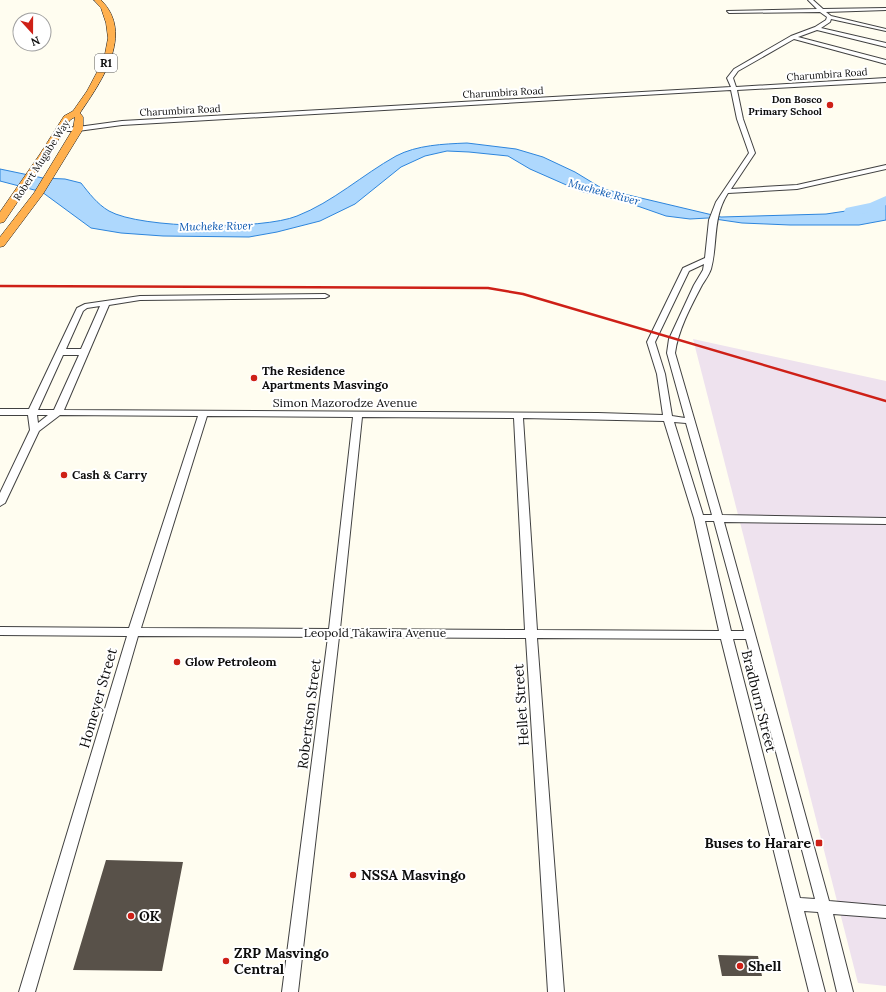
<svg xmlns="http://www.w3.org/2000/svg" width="886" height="992" viewBox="0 0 886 992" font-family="Lora,serif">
	<rect width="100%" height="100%" fill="#fffdf0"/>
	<path fill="#eee2ee" d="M693,339l193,42v605l-28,-3z"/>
	<path fill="#aed8fd" stroke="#2d85dc" d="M467,143l49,6 27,8 32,15 28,17 118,28 105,-3 40,-6 20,-6v18l-27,5h-69l-48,-2 -34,-5 -18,1 -24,-3 -40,-14 -46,-11 -50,-22 -22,-13 -39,-4 -22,-1 -22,5 -24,11 -46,37 -35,17 -43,11 -28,5 -86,-1 -42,-3 -30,-5 -49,-36 -42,-11v-12l43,9 22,1 16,4c8,10 16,21 28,28 32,18 154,19 188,5 36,-14 65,-41 99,-60 21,-11 47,-12 71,-13z"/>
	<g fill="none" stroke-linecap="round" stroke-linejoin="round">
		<path fill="#aed8fd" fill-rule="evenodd" d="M886,196v9c-10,5 -28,12 -40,9l-2,-3 2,-3 24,-5z"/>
	</g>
	<path fill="#585149" d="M106,860l77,2 -21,109 -89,-1z
		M718,955l40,1 4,20h-40z"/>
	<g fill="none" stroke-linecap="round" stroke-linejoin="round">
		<g stroke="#414141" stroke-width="2">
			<path id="minor" d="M808,0h5l10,9 63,-1v2l-60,2 5,4 55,13v2l-55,-12 -1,3 -9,6 65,15v4l-69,-17 -19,7 88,23v4l-92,-25 -56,32 -5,7 3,9 150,-9v4l-149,8 6,29 12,34 -24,36 66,-4 89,-20v4l-89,20 -69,4c-16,25 -10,50 -17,76 -2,6 -6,11 -9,16 -11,21 -24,45 -27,68l47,162 164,3v6l-162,-2 105,379 57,5v12l-53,-4 20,78h-16l-19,-80 -14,-1 21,81h-16l-88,-353 -184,-1 27,354h-16l-22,-354 -187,-1 -41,355h-16l46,-355 -190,-1 -103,356h-16l108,-356 -127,-1v-8l129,1 69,-212 -138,-1 -21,16 -34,72 -5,3v-13l30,-63 -2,-15h-28v-6h29l48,-101 8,-4 55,-8 185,-2 4,2 -4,2 -185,2 -31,5 -45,105 534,3 65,2 -6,-41 -10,-32 36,-74 22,-10 4,-38 7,-18 33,-49 -12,-34 -6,-29 -609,35 -44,6h-17l-2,-1v-2l19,-1 44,-6 609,-34 -4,-9 7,-9 57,-33 24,-9 11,-7 1,-3 -7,-5 -91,1 -2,-2 90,-2zM704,264l-1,6 -9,15 -25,54 -2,14 18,65 -13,-2 -7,-42 -10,-32 34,-71zM100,306l-19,43h-15l17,-38 4,-3zM63,355h16l-25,55h-16zM37,415h11l-10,8zM207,416l146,1 -24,212 -188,-1zM362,417l152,1 11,212 -185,-1zM523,418l141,3 30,97 25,113 -182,-1zM674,422l12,1 26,92h-9zM705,521h9l30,110h-13zM733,639h13l69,260 -15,-1z"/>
		</g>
		<g stroke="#1f1f1f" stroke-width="1">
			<path id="highway" d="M94,0h7c34,34 0,82 -21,113l3,4v12l-40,65 -39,52 -4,1v-10l34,-44 39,-64 2,-12 -5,3 -20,34 -46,68 -4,1v-11l40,-58 24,-38 9,-5 14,-20 17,-32 4,-21 -2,-15 -5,-15z"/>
		</g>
		<use href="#minor" fill="#fff" fill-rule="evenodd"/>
		<use href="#highway" fill="#ffb04e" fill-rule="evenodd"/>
		<path stroke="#ce2017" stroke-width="2.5" d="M0,286l488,2 35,6 363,107"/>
	</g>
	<g fill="#ce2017" stroke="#fff" stroke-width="1.5">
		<circle cx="830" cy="105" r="4"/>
		<circle cx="254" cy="378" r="4"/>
		<circle cx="64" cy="475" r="4"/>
		<circle cx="177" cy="662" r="4"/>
		<rect x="815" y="839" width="8" height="8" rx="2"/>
		<circle cx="353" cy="875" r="4"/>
		<circle cx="131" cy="916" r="4"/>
		<circle cx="226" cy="961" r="4"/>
		<circle cx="740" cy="966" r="4"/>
	</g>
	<g text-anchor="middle" stroke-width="4" stroke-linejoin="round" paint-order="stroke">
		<g font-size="10" fill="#0e0e0e" stroke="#fff">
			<text transform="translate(827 74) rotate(-4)" y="4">Charumbira Road</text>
			<text transform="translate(503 92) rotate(-3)" y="4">Charumbira Road</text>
			<text transform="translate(180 110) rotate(-3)" y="4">Charumbira Road</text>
			<text transform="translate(41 160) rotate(-57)" y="4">Robert Mugabe Way</text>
		</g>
		<g font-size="10" font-weight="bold" fill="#0e0e0e" stroke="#fff" text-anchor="end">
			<text x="822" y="103">Don Bosco<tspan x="822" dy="12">Primary School</tspan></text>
		</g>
		<rect fill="#fff" stroke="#565656" stroke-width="1" x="95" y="54" width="22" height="18" rx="3"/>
		<g font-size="11" font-weight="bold" fill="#0e0e0e">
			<text x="106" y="67">R1</text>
		</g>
		<g font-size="11" font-style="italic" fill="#0956af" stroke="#fff">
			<text transform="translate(604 192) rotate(15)" y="4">Mucheke River</text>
			<text transform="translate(216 226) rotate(-1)" y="4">Mucheke River</text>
		</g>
		<g font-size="12" font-weight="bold" fill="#0e0e0e" stroke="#fff" text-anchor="start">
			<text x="262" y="375">The Residence<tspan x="262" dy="14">Apartments Masvingo</tspan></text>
			<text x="72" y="479">Cash &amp; Carry</text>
			<text x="185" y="666">Glow Petroleom</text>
		</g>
		<g font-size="12" fill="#0e0e0e" stroke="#fff">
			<text x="345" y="407">Simon Mazorodze Avenue</text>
			<text x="375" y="637">Leopold Takawira Avenue</text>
		</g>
		<g font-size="14" fill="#0e0e0e" stroke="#fff">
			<text transform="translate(98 698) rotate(-74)" y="5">Homeyer Street</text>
			<text transform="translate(759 701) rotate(76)" y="5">Bradburn Street</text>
			<text transform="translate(521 705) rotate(-94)" y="5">Hellet Street</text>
			<text transform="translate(309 714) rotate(-83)" y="5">Robertson Street</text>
		</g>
		<g font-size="14" font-weight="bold" fill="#0e0e0e" stroke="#fff" text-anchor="start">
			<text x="811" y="848" text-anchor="end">Buses to Harare</text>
			<text x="361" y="880">NSSA Masvingo</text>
			<text x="139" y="921">OK</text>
			<text x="234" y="958">ZRP Masvingo<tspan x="234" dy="16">Central</tspan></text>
			<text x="748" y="971">Shell</text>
		</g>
	</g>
	<g transform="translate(32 32) rotate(159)"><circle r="19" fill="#ffffff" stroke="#9f9f9f"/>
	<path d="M0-3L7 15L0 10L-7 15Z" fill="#ce2017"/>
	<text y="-6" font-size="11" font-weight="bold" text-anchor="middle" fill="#0e0e0e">N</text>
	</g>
</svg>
